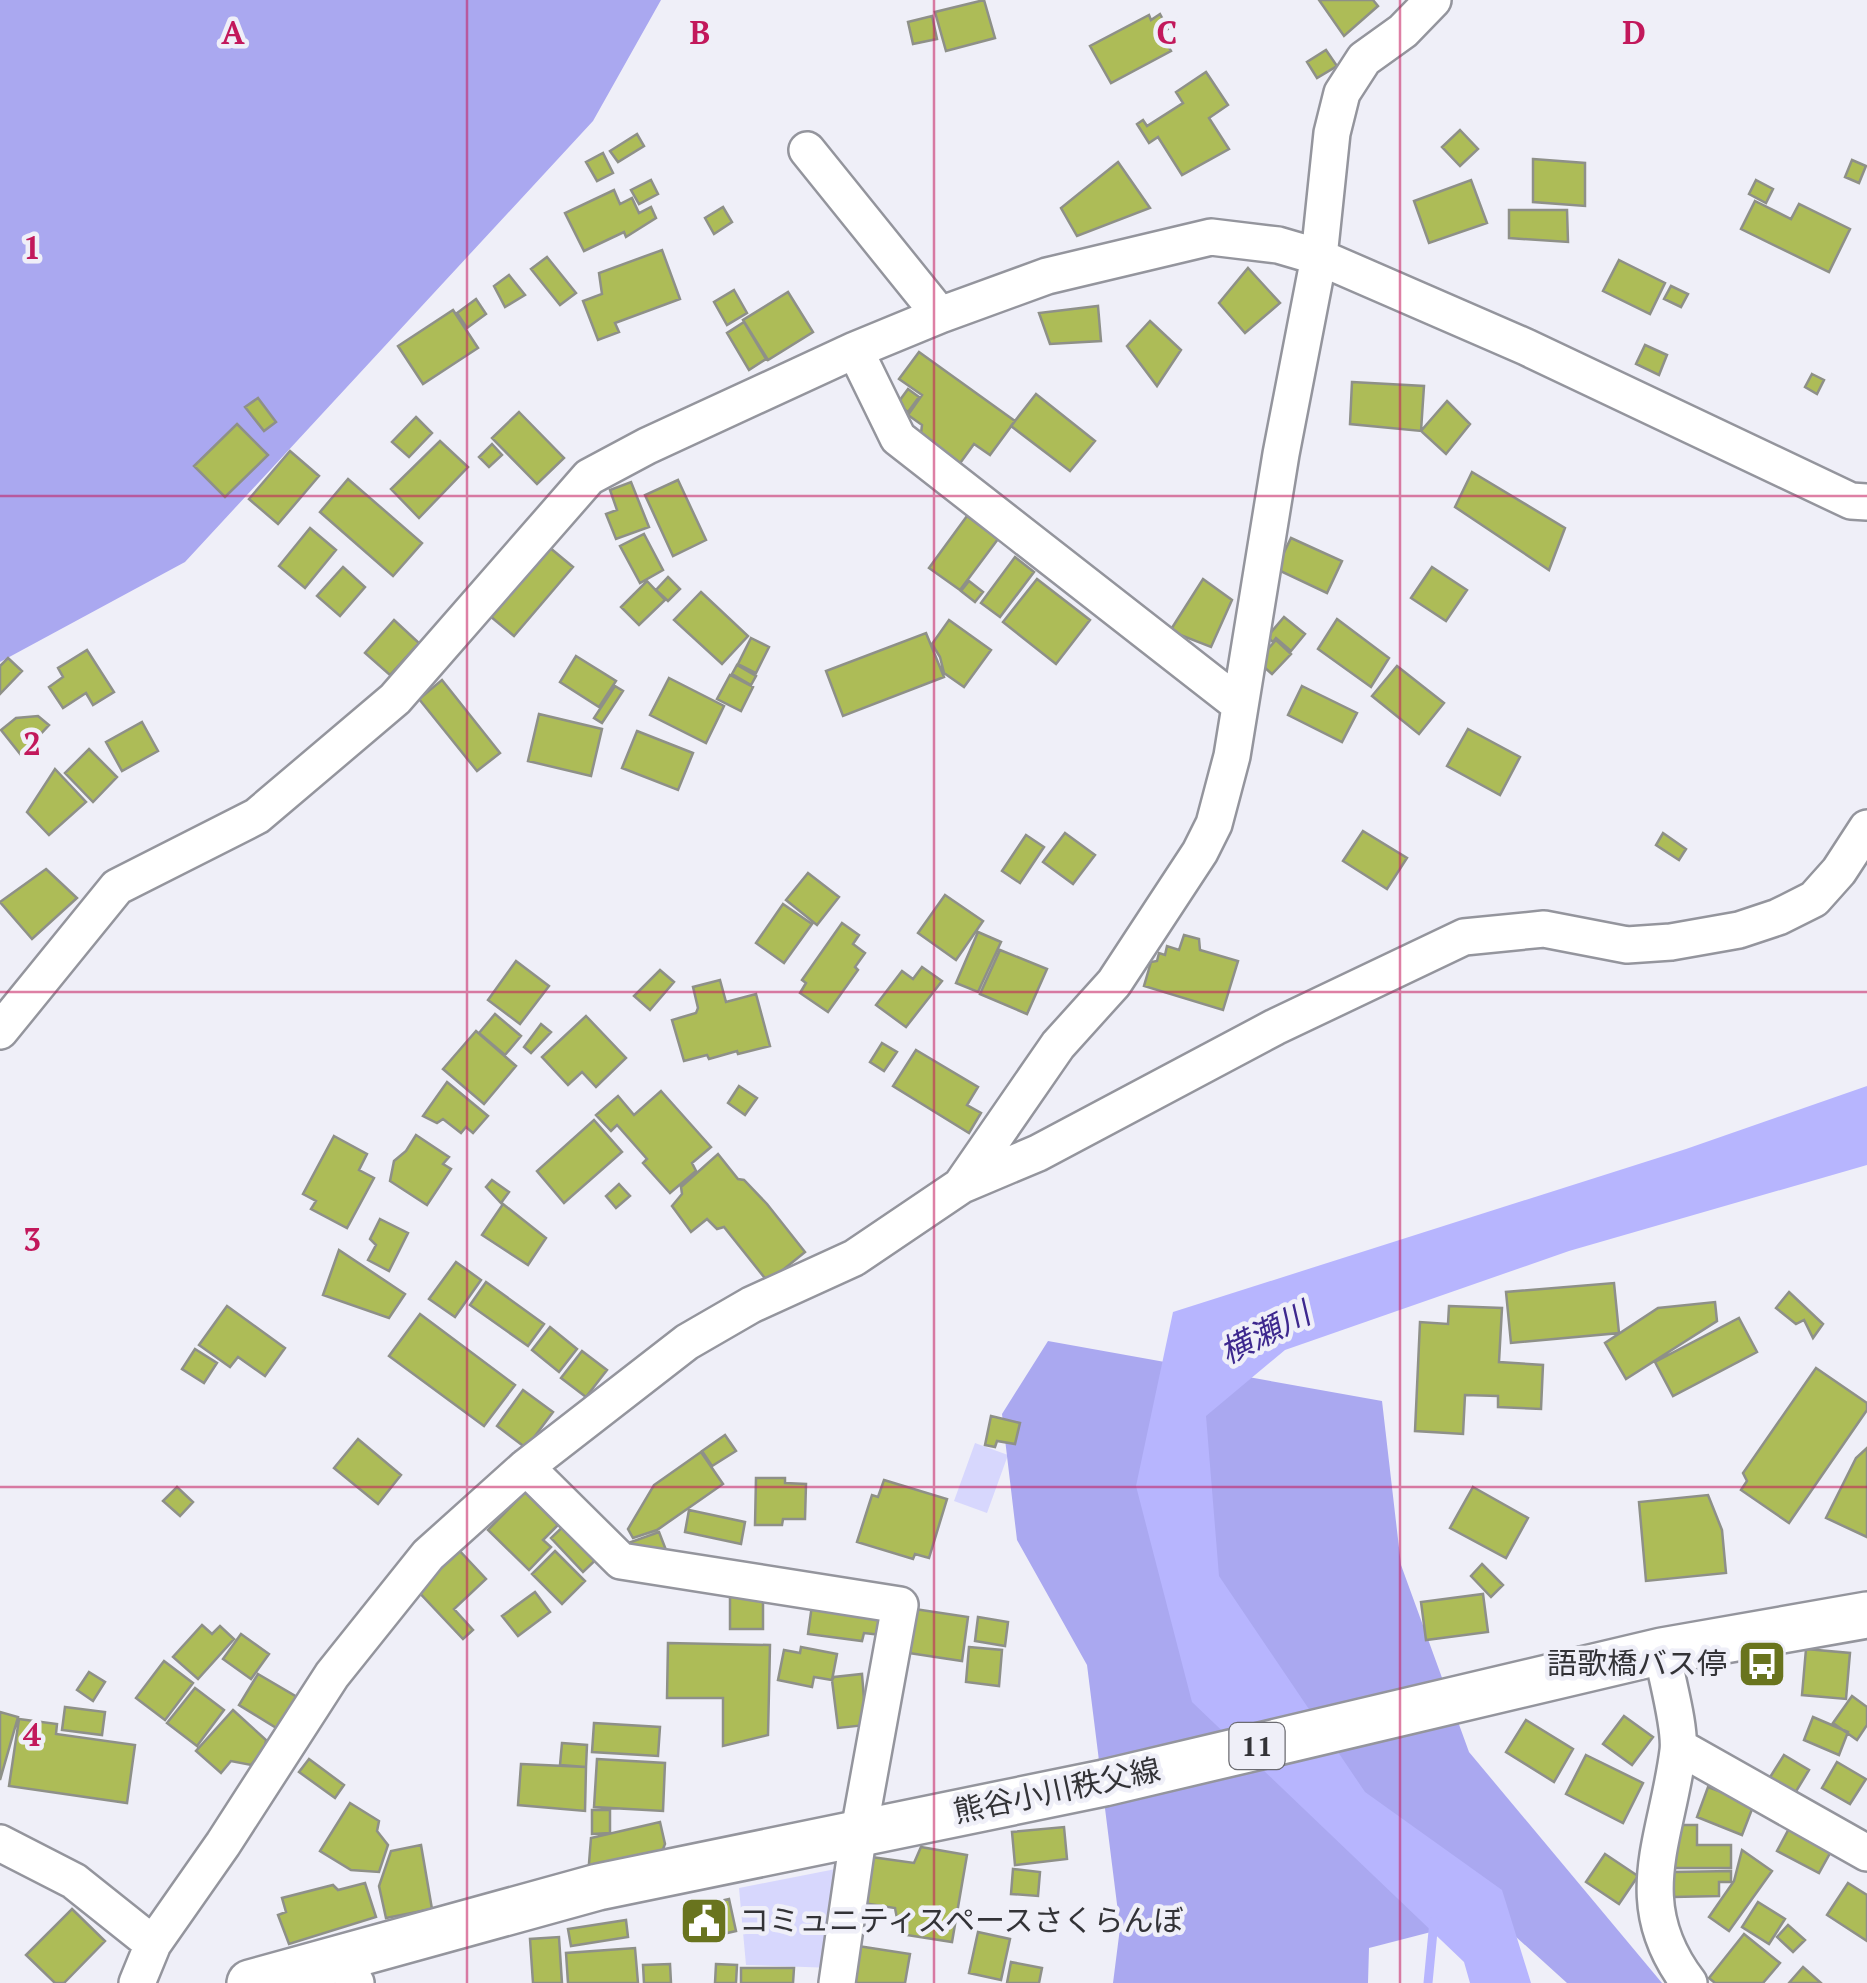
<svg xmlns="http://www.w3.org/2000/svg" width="1867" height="1983" viewBox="0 0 1867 1983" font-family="'PT Serif','Noto Sans JP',serif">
	<rect width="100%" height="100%" fill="#efeff8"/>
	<path fill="#d7d7fd" d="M975,1443l33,12 -21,58 -33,-12z
		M851,1866l-17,102 -88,-3 -7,-77z"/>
	<path fill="#aaa8f0" d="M0,0h661l-68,121 -408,441 -185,100z
		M1048,1341l334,60 19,164 68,187 193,231h-95l-74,-67 -124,32 -1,35h-255l7,-55 -33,-263 -70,-125 -15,-126z"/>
	<path fill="#b7b5fe" d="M1867,1086v79l-298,86 -284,99 -79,66 13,160 146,216 137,98 29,93h-61l-6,-21 -272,-260 -56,-216 37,-174 513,-163z"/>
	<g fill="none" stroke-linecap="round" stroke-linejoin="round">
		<path stroke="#b7b5fe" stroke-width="9" d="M1428,1983l6,-62"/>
	</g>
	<path fill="#adbc57" stroke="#8e9088" stroke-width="2.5" d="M984,0l11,38 -49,13 -11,-39z
		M1319,0h54l5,6 -34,30z
		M1160,14l8,15 -7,4 10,18 -60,32 -21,-37 59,-31 2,5z
		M932,16l5,23 -24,5 -5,-22z
		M1326,50l11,16 -20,12 -10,-16z
		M1206,72l22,33 -19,13 20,31 -47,26 -24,-38 -9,6 -12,-19 6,-4 4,6 36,-23 -7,-11z
		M1460,130l18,19 -18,17 -18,-19z
		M637,134l7,12 -26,16 -8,-11z
		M603,153l10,20 -16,8 -11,-19z
		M1533,159l52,4v43l-52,-4z
		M1852,160l14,6 -7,17 -14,-6z
		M1118,162l32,46 -73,28 -16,-28z
		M651,180l7,14 -19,10 -8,-14z
		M1471,180l16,43 -58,20 -15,-42z
		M1756,180l17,9 -7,14 -17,-9z
		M614,190l6,14 12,-6 7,15 12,-6 5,11 -30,19 -2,-5 -40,19 -19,-38z
		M1755,201l36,18 8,-15 51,25 -21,43 -88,-43z
		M723,207l9,15 -18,12 -9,-16z
		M1509,210h58l1,32 -59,-4z
		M662,250l18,49 -65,24 4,9 -21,8 -15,-39 19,-7 -3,-21z
		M547,257l29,36 -16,12 -29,-36z
		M1619,260l46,23 -15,31 -47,-23z
		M1248,268l32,35 -35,30 -26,-30z
		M509,275l16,20 -20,12 -11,-21z
		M1671,286l17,8 -7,13 -17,-8z
		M734,290l13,23 -20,12 -13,-23z
		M788,292l25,40 -45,28 -25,-40z
		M476,299l10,15 -19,14 -10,-15z
		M1098,306l3,35 -51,3 -11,-31z
		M453,310l25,38 -55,36 -25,-38z
		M1150,321l31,29 -24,36 -30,-40z
		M744,322l22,37 -17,11 -22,-37z
		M1645,345l22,10 -8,20 -23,-11z
		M919,352l96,69 -25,34 -16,-11 -16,22 -19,-14 -2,-7 -16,-12 1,-8 -14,-10 14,-20 -23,-16z
		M1812,374l12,6 -7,14 -12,-7z
		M1352,382l72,4 -3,45 -71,-7z
		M908,389l11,8 -11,15 -11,-8z
		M1036,394l59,47 -25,30 -59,-45z
		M258,398l18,24 -12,9 -19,-24z
		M1447,401l23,23 -24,30 -25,-23z
		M519,412l45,46 -27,26 -45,-46z
		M416,417l16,16 -23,24 -17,-15z
		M237,424l31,31 -43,42 -31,-31z
		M440,441l28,26 -49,51 -28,-29z
		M492,444l10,11 -13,12 -10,-10z
		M290,451l29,25 -41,48 -29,-25z
		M1472,472l93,56 -16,42 -94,-63z
		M348,479l74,64 -29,33 -73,-64z
		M678,480l28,60 -33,16 -28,-61z
		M631,482l18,45 -33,12 -10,-25 11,-4 -7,-20z
		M967,516l31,23 -38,51 -31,-22z
		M310,528l26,22 -31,38 -26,-22z
		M644,534l19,36 -23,13 -20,-37z
		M1291,538l51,23 -15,32 -51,-24z
		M549,547l24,20 -59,69 -24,-20z
		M1015,557l19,15 -34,45 -19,-14z
		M343,567l22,20 -25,29 -23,-20z
		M1432,567l35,23 -21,31 -35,-23z
		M668,577l12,12 -12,12 -12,-11z
		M1037,579l53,41 -34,44 -53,-42z
		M1203,579l29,21 -21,47 -41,-16z
		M647,581l18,19 -26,25 -18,-18z
		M969,581l14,11 -8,10 -14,-11z
		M701,592l47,44 -26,28 -48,-44z
		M1284,617l21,17 -14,17 -15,-13 -3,4 -6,-5z
		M1337,619l52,39 -18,29 -53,-38z
		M394,620l25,23 -29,32 -25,-22z
		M949,620l42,30 -27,37 -20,-14 -4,-16 -8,-13z
		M926,633l18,44 -101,39 -17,-45z
		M751,638l18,9 -13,26 -18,-9z
		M1276,640l15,14 -19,20 -15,-13z
		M87,650l27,42 -21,13 -7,-12 -23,15 -14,-21 14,-10 -5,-9z
		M576,656l40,25 -17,26 -39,-25z
		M8,658l14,13 -22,23v-28z
		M737,665l19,11 -5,9 -19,-11z
		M1397,666l47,37 -25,31 -47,-38z
		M730,675l23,12 -12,24 -24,-12z
		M669,678l55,28 -18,37 -56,-28z
		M442,680l58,73 -23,18 -58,-72z
		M615,686l8,5 -21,32 -8,-5z
		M1302,686l55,27 -15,29 -54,-27z
		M539,714l63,15 -11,47 -63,-15z
		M38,716l11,9 -28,30 -20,-25 15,-12z
		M142,722l16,29 -36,20 -16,-29z
		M1468,729l52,28 -20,38 -53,-29z
		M637,731l56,22 -15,37 -56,-22z
		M89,749l28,28 -24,25 -28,-29z
		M55,769l31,33 -37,33 -22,-23z
		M1363,831l44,27 -20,31 -44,-28z
		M1065,833l30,22 -22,29 -30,-22z
		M1663,833l23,16 -7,11 -23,-15z
		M1026,835l18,12 -24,36 -18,-12z
		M46,869l31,29 -45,41 -32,-37z
		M808,873l31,24 -22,28 -31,-25z
		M945,895l38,26 -27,39 -38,-27z
		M783,904l29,20 -28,39 -28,-20z
		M842,923l17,12 -6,9 12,9 -10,14 3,3 -30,42 -28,-19 6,-10 -4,-3z
		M978,932l23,10 -23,50 -22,-9z
		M1184,935l15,4 1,11 38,11 -15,49 -79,-24 7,-24 6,-1 2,-8 6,2 2,-9 12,4z
		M1000,950l47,19 -20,45 -47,-20z
		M516,961l33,25 -29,38 -32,-24z
		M922,967l20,14 -36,46 -30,-22 26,-34 11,8z
		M660,970l14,12 -24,28 -16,-14z
		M720,980l6,22 30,-8 14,52 -32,8 -1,-3 -28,8 -2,-4 -23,6 -12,-41 24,-7 2,-5 -5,-21z
		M495,1014l26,22 -16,19 -26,-22z
		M586,1016l40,42 -30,29 -14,-15 -14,13 -26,-28z
		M541,1024l10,8 -20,21 -7,-6z
		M476,1031l40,35 -32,38 -41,-35z
		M882,1043l15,9 -13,19 -14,-9z
		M916,1050l62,37 -11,18 14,8 -12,20 -76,-47z
		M447,1082l41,34 -15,17 -7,-6 -5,6 -18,-14 -6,4 -14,-7z
		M739,1086l18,12 -12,17 -17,-12z
		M661,1091l50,56 -19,16 4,8 -26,22 -27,-30 4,-4 -30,-34 -6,6 -15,-16 22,-19 16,19z
		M594,1120l28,32 -58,51 -27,-32z
		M416,1135l33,22 -6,7 8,5 -24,36 -37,-24 4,-20 12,-10z
		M334,1136l33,18 -8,16 15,8 -27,50 -36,-19 5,-8 -13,-7z
		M718,1154l20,25 6,1 23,24 38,48 -37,30 -44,-55 -7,2 -10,-10 -16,13 -19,-26 10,-12 -1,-7z
		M492,1180l17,12 -8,11 -15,-16z
		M619,1184l11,12 -14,12 -10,-12z
		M503,1204l43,34 -18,27 -46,-30z
		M380,1219l28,14 -19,38 -21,-11 8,-15 -6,-6z
		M339,1250l66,44 -16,24 -66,-23z
		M456,1262l25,18 -26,37 -26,-18z
		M486,1282l58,42 -16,22 -58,-41z
		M1614,1283l5,50 -108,10 -5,-51z
		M1789,1292l34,32 -10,14 -9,-18 -8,4 -20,-16z
		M1715,1302l2,19 -91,58 -21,-36 53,-35z
		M227,1306l58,42 -20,28 -27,-19 -8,10 -31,-22z
		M1449,1306l53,2 -3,54 44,3 -2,44 -43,-2v-11l-33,-1 -2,39 -48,-3 5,-109 28,2z
		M420,1314l95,71 -31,41 -95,-70z
		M1739,1318l18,34 -84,44 -18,-34z
		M550,1327l27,22 -18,23 -27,-22z
		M195,1349l22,14 -13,20 -22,-14z
		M582,1351l25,19 -21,27 -25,-19z
		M1816,1368l51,35v7l-78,113 -48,-33 6,-9 -4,-8z
		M523,1390l30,22 -27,36 -29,-22z
		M991,1416l29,7 -5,21 -18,-3 -2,6 -10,-2z
		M725,1435l11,16 -24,15 -10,-15z
		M358,1439l43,36 -23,29 -44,-36z
		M1867,1448v89l-41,-19 30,-60z
		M701,1452l22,32 -66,46 -24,8 -5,-9 26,-44z
		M756,1478h29v5l21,1 -1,35h-22l-1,6h-27z
		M884,1480l63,19 -18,59 -14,-4 -2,5 -56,-17 15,-47 6,2z
		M177,1487l16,15 -13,14 -17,-15z
		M1473,1487l55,31 -22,40 -56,-30z
		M525,1492l33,33 -15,15 8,7 -22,23 -41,-40z
		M1708,1495l14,35 4,43 -80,8 -7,-79z
		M689,1510l56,12 -4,22 -56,-12z
		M572,1518l32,34 -21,20 -32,-34z
		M659,1532l7,18 -21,8 -16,-4 -1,-11z
		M457,1548l29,31 -32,30 19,21 -10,9 -48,-51z
		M555,1551l30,30 -23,23 -30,-30z
		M1482,1564l21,21 -12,12 -20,-21z
		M730,1587h33v42h-33z
		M535,1592l15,20 -32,24 -16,-20z
		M1483,1594l5,38 -62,8 -5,-38z
		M812,1605l73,10 -3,20 -18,-2 -2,8 -54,-7z
		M908,1608l60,9 -6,44 -60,-9z
		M978,1617l30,5 -3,24 -30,-5z
		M202,1625l10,9 8,-8 14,13 -36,40 -25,-22z
		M241,1634l28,20 -18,25 -28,-20z
		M668,1643l102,2 -2,90 -45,11v-48h-56z
		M801,1647l36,7 -5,26 -18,-3 -2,10 -34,-7 6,-30 16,3z
		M969,1647l33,3 -3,36 -33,-4z
		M1806,1649l44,4 -4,46 -44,-4z
		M164,1661l29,22 -28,37 -29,-22z
		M89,1672l16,10 -12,19 -16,-11z
		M258,1674l39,23 -19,32 -39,-24z
		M862,1674l4,51 -28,3 -6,-48 2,-3z
		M195,1688l29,22 -27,36 -30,-23z
		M1852,1696l15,11v18l-10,15 -24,-17z
		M65,1707l40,5 -3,23 -40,-5z
		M233,1710l33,30 -1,8 -14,17 -20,-4 -10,12 -25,-22z
		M0,1712l18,5 -18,63z
		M1624,1716l29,21 -21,28 -29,-21z
		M1813,1717l35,15 -9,23 -35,-15z
		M19,1719l38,5 -1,10 79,11 -8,58 -118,-17z
		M1526,1720l47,29 -19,33 -48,-30z
		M594,1723l66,4 -2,29 -66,-4z
		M562,1743l25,2 -1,22 -26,-2z
		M1586,1755l57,28 -20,40 -57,-29z
		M1784,1755l25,15 -17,28 -25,-16z
		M309,1759l35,26 -9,13 -36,-26z
		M597,1759l68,4 -2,48 -69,-4z
		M1837,1762l29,17 -16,25 -28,-16z
		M521,1764l65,3 -1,44 -67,-6z
		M1708,1787l46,17 -12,31 -45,-18z
		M350,1803l29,18 -2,10 11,14 -9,27 -28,-2 -31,-19z
		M592,1810h18v23l-18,1z
		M660,1822l5,22 -5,13 -72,19 3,-38z
		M1792,1823l42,23 -15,27 -42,-22z
		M1678,1825h19v20h34v23h-59v-22h6z
		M1064,1827l3,32 -52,6 -3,-33z
		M421,1845l11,64 -46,9 -7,-32 12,-35z
		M921,1847l46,8 -15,87 -52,-8 -5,-26 -38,-6 7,-46 50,7z
		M1742,1850l30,21 -43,60 -20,-14 25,-36z
		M1605,1854l33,22 -19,28 -33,-22z
		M1013,1869l27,3 -2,24 -27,-2z
		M1731,1871v11h-12v14l-45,1 -1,-25z
		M365,1883l11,34 -87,27 -11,-29 8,-3 -4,-14 51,-13 5,5z
		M1848,1883l19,12v46l-40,-26z
		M729,1899l7,32 -43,10 -8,-32z
		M1758,1902l27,17 -16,25 -27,-17z
		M72,1909l33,32 -41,42h-9l-29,-28z
		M626,1920l2,17 -57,9 -3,-17z
		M1788,1925l17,15 -12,12 -16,-15z
		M978,1932l32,7 -9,41 -32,-7z
		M1744,1934l36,29 -17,20h-48l-6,-5z
		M559,1937l3,46h-29l-3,-44z
		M858,1946l52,8 -5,29h-53z
		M635,1948l3,35h-70l-2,-30z
		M1011,1962l31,6 -3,15h-32z
		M670,1964l1,19h-27l-1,-18z
		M716,1964l21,1 -1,18h-21z
		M1803,1967l18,16h-32z
		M741,1968h53l-1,15h-52z"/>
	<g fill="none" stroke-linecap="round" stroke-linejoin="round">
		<g stroke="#94959d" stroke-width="40">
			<path id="minor" d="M807,150l133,165
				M855,350l43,88 342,267
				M0,1031l117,-144 140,-71 138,-117 194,-222 58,-31 208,-96 85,-35 107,-39 164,-39 67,8 41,12 207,90 325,154 16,1
				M962,1184l96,-139 56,-62 86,-131 14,-28 18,-68 49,-302 38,-197 13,-124 10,-40 22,-34 39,-28 30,-31
				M526,1467l95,94 279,44 -41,226 -22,152
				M1662,1651c4,26 19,76 16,100 -11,88 -51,151 11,232
				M1679,1747l188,106
				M0,1843l74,38 79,63
				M340,1957l16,26
				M137,1983l16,-39 70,-100 109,-169 96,-120 98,-88 161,-125 64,-37 103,-47 108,-73 76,-32 237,-126 189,-90 80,-8 83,16 44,-3 68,-12 39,-13 36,-18 25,-28 28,-43"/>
		</g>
		<g stroke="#94959d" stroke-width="50">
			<path id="major" d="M250,1983l348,-96 506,-104 558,-132 205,-36"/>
		</g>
		<use href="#minor" stroke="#fff" stroke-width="35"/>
		<use href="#major" stroke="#fff" stroke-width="45"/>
	</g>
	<path fill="none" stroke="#c2185b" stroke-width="2.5" stroke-opacity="0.55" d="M467,0v1983M934,0v1983M1400,0v1983M0,496h1867M0,992h1867M0,1487h1867"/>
	<defs>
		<g id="bus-square" transform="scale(2.5)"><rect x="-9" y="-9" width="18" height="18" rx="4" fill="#69741e" stroke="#efeff8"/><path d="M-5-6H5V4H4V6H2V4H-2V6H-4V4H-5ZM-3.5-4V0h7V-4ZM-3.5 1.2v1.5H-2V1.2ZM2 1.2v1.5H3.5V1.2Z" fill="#fff"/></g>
		<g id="civic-square" transform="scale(2.5)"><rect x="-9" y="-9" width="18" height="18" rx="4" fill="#69741e" stroke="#efeff8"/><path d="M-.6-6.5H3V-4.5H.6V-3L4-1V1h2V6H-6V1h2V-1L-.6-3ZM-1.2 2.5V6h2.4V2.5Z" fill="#fff"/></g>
	</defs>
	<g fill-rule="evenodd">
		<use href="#bus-square" x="1762" y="1664"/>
		<use href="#civic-square" x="704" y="1921"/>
	</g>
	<g text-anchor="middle" stroke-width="9" stroke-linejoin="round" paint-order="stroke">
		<rect fill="#efeff8" stroke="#6b6b71" stroke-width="2.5" x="1229.5" y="1723" width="55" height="46" rx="8"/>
		<g font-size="28" font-weight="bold" fill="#333337">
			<text x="1257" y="1756">11</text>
		</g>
		<g font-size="30" fill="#333337" stroke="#efeff8" text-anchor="end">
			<text x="1727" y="1674">語歌橋バス停</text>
			<text x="739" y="1931" text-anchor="start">コミュニティスペースさくらんぼ</text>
		</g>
		<g font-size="30" fill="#333337" stroke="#efeff8">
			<text transform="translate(1057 1791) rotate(-12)" y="10">熊谷小川秩父線</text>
		</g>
		<g font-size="32" font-style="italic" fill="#3d288e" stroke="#efeff8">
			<text transform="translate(1265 1333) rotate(-27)" y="11">横瀬川</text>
		</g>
	</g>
	<g font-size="32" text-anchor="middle" font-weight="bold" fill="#c2185b" stroke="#efeff8" stroke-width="9" stroke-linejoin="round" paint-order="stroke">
		<text x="233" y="44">A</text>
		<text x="700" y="44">B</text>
		<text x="1167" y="44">C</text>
		<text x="1634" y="44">D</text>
		<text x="32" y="259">1</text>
		<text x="32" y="755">2</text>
		<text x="32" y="1251">3</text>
		<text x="32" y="1746">4</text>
	</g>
</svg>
